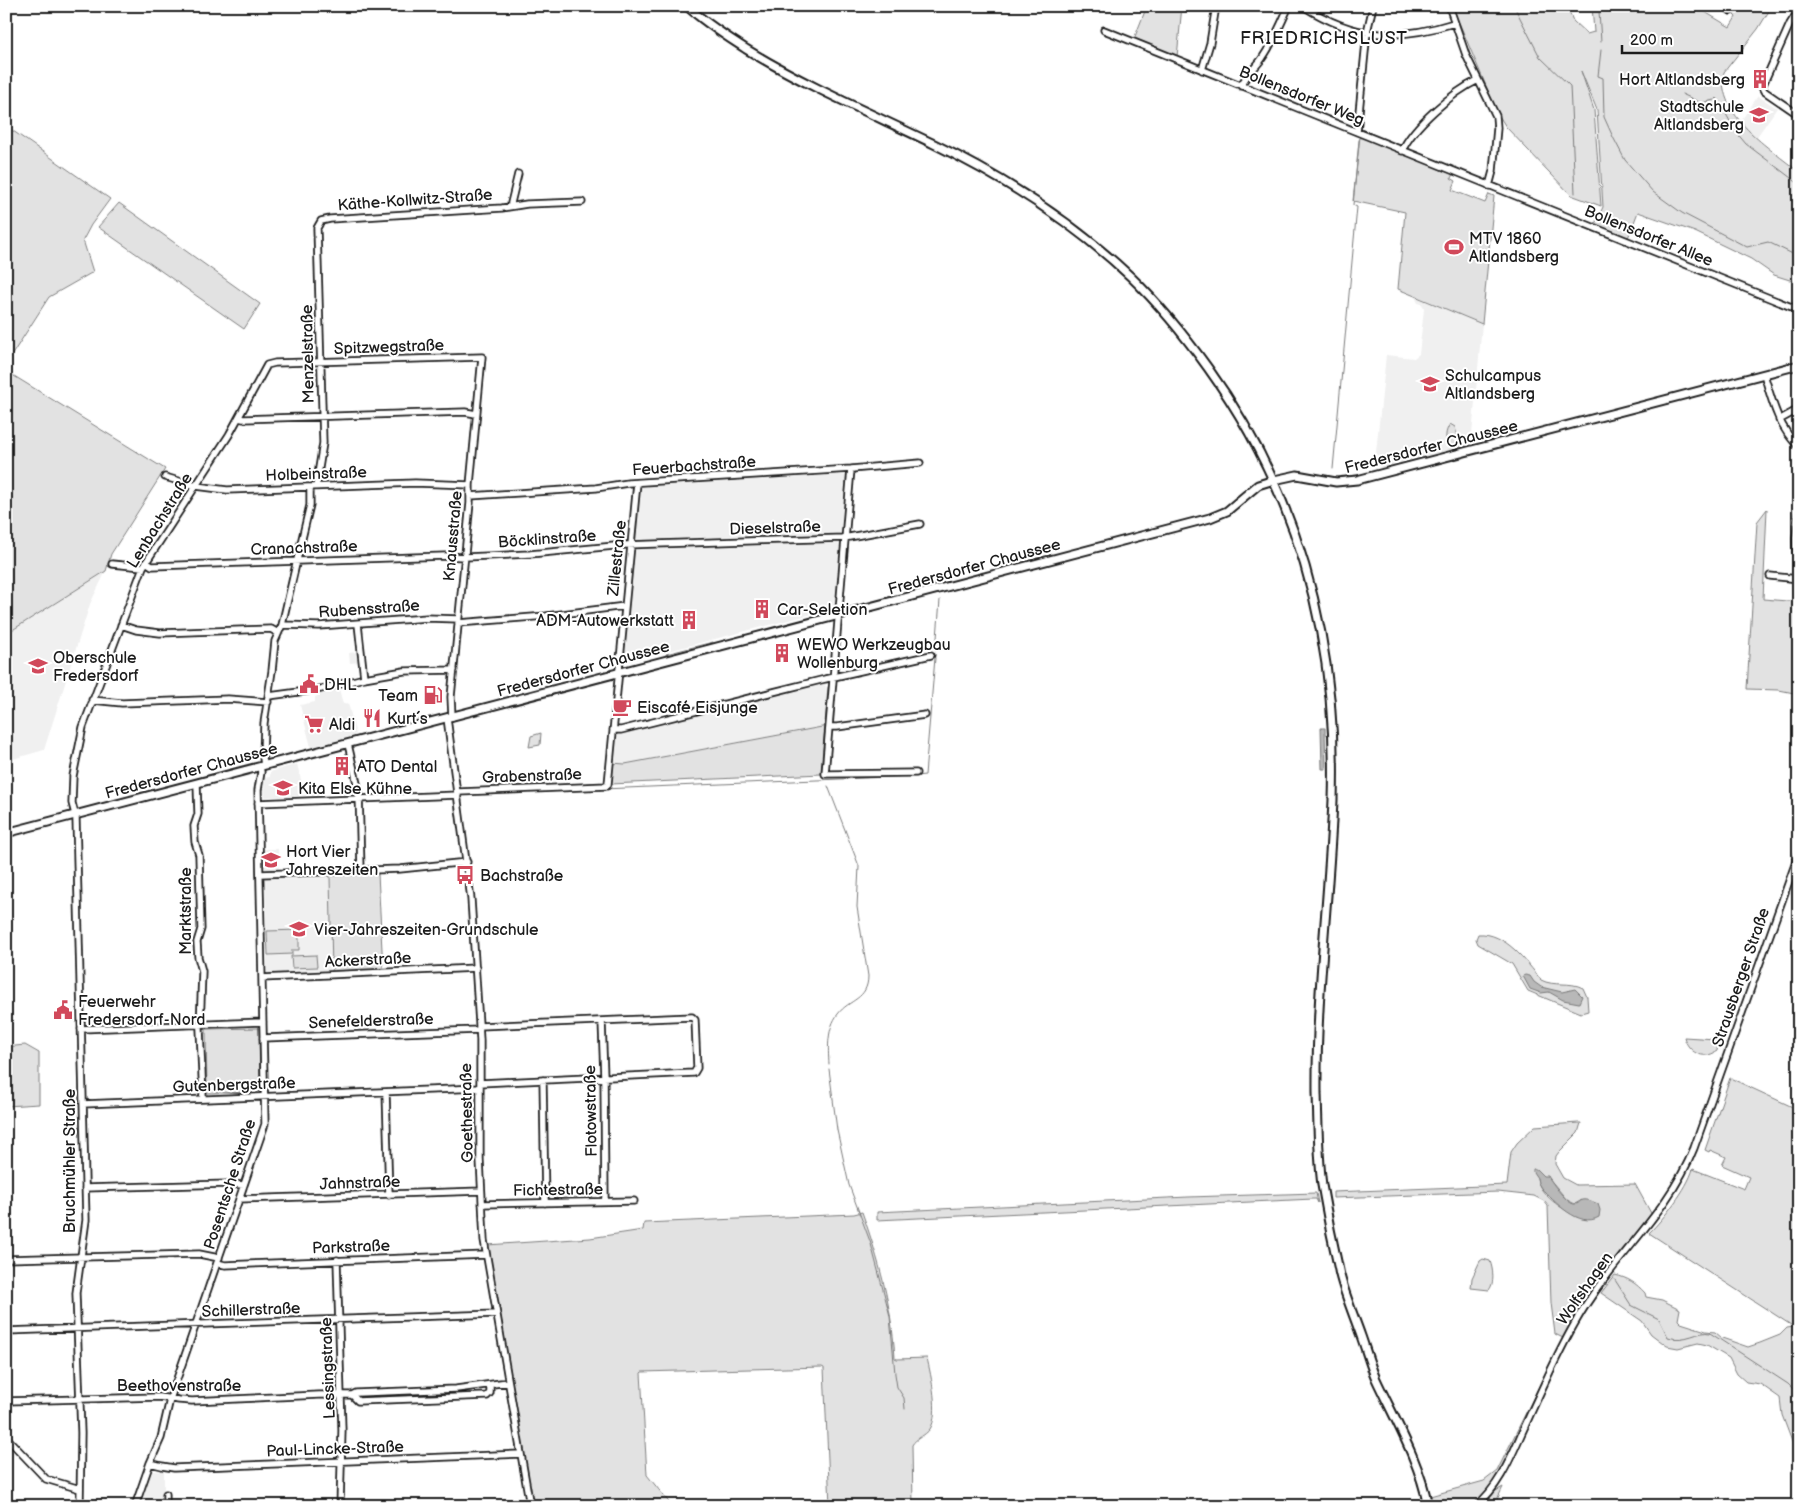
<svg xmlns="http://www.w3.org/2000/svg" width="1805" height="1512" viewBox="0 0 1805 1512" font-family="'Balsamiq Sans',sans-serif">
	<rect width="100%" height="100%" fill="#fff"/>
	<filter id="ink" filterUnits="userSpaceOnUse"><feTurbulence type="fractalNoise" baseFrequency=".02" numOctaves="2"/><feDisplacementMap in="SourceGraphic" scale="10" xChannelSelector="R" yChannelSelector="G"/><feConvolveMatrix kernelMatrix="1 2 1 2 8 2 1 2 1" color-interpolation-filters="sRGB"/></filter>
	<g filter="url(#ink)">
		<path fill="#f0f0f0" d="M1758,96l19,12 -21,30 -7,-5 -9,-11z
			M1415,297l67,27 -11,122 -89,26 -6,-20 10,-97 28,3 5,-4 5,-45 -2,-5 -4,-1z
			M844,473l3,3 -12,132 -213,55 17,-174 3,-3z
			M106,571l-16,33 -46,146 -38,11v-127z
			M358,652l2,10 -10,1 -1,-10z
			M825,683l2,9 -3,34 -199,38 -13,-1 3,-27z
			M339,689l4,15 5,-1 8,32 -45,12 -11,-42 15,-3v-5l3,-1 -1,-2z
			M297,764l4,16 1,16 -37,1 -1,-19 6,-1v-5z
			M264,849h14l1,21h-15z
			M330,874l2,98 -65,2 -2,-98z
			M152,1471h12v35h-24z"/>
		<path fill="#e2e2e2" stroke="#7f7f7f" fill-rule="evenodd" d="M1147,6h35l-5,51 -43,-18z
			M1452,6h115l6,15 14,13 7,-2 -2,-26h103l35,21 6,-10 -2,-2 5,-9h33l-14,23 -34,43c-8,44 46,76 75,100v111l-25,-8 -23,-16 -56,-27 -57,-20 -10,26 -34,-12 9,-19 -6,-97 -16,-39 13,39 7,96 -30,-11 -65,-68 -8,-13z
			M6,126l104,73 -19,26 -8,15 10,32 -44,25 -43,67z
			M1360,136l93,38 -2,4 5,3 -4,9 33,13 4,-9 5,2 -12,128 -84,-35 7,-77 -52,-11z
			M119,203l141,101 -16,25 -146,-102z
			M6,371l159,98 -54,85 -5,17 -100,63z
			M1450,424l5,3 5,21 -4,1 -6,-1c-6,-9 -5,-16 0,-24z
			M1767,509l-4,90 36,3v92l-20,-4 -32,-1 10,-167z
			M713,642v5l-46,12 -1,-5z
			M827,726l-6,48 -210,10 1,-21 13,1z
			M541,733l-1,12 -11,2 2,-11z
			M378,874l5,95 -51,3 -2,-96z
			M299,930v20h-7v4l-24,1 -1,-24z
			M1478,934c27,-2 48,27 63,46 13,7 29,1 42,8l4,9 1,14 -7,2 -53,-22 -16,-27 -34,-20 -2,-5z
			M316,955l1,12 -25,1 -1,-12z
			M259,1028l1,64 -53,1 -1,-64z
			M1684,1037l32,2 2,4 -1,8c-14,10 -29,1 -33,-14z
			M25,1045l14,8v51l-33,2v-59z
			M1730,1078l69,32v350l-17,-45 -2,-17 -20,-14 -14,-2 -9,-8 -8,-16 -22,-13 -9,-2 -20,5 -11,-2 -16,-12 -9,-13 -41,-28 14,-18c13,3 21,8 30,18l1,4 16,3 18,9 -2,11 3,3 25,8 9,1 7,6 26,9 12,-4 20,-8 7,-7 7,-1 -145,-94c15,-15 38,-44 44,-64l51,20 5,-12 -27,-12 4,-8 -16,-7 -1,2 -4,-2z
			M1578,1123h3l-3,10 -19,19 -3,4 -1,8 8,14 13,7 59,-1 17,31 -71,90 -17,32 -61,131c-6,11 -19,32 -31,37 -8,3 -30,1 -40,1l-2,-10 54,-15 13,-10 66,-133 -8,-4 -4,-31 -3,-97 -4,-5 -10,-5 -36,-4 -165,6v-6l174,-7 4,-33 6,-9 18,-17zM1548,1177l19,23 8,4 7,-4 -5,17c-14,-8 -38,-22 -40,-39z
			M6,1165h2l2,58 -4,1z
			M1316,1193l2,10 -2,-4h-3l-436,21v-8l311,-15z
			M862,1212c17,48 30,95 33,146l2,1 30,-1c4,18 13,56 3,71 -5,7 -14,9 -18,16l1,61h-83l-6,-138 -2,-1 -180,5 -1,1 6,102 25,31h-139l-31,-183 -15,-78 103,-7 53,-8 1,-7 210,-9z
			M1483,1259l7,2c3,8 5,22 -1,29l-18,-2 1,-10 8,-17z
			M1503,1487l-9,19h-14l12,-13z"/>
		<path fill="#b8b8b8" stroke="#7a7a7a" d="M1321,728h4l1,41h-4z
			M1525,975l5,1 4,6 7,5 21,5 13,-3 7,7 -3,7 -16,-3 -14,-8 -8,1 -11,-4 -7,-13z
			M1533,1169h3l7,7h5c4,7 20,29 27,28 7,-1 1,-2 8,-4 5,-1 10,2 15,4l2,6 -1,7c-20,12 -45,-16 -58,-29l-3,-5 -1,-5 -4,-6z"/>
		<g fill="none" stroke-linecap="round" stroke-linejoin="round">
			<path stroke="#7a7a7a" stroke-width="1" d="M1514,6l26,51 30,29 5,107
				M1600,6l-1,5 2,31
				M1601,50l-3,26 5,2 1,39 9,20 12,23 28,32 29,21 65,34 21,-5 31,15
				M1682,94l19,9 13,-3
				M1716,99l1,-1 19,34 10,12 53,40
				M1333,469l24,-262 -4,-2 6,-65
				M936,651l4,-51
				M821,772l7,-85
				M916,776l9,-1 10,-117
				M828,786l31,80 -2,41 11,69c0,24 -19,23 -30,38 -11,14 -10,34 -9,50
				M507,793l405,-17
				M465,795l25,-1
				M829,1069l8,61 12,55 22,59 19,72 5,58 2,13 7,11 1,11
				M1615,1280l16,25 28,14 9,18c17,6 31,-7 42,-4l78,51 7,7 4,10"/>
			<g stroke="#1c1c1c" stroke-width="9">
				<path id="minor" d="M1303,6c52,33 93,35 151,17
					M1449,6l17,49 30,61 1,12 -4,43 -4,15
					M1724,6l7,5 3,-5
					M1799,10l-9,14 -28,63 2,4 35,24
					M1104,30l695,280
					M1202,70l8,-27 6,-37
					M1241,86c5,-12 16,-19 22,-29 11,-16 18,-33 26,-51
					M1357,132l10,-100 6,-26
					M1402,151c11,-25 51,-59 76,-71
					M511,206v-3l7,-29
					M1764,374c8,27 14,53 35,73
					M239,418l4,1 222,-7 11,2
					M1779,420l20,-11
					M851,469l-26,305 91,-1
					M165,477l31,9 31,4 188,-7 55,2
					M316,487l7,-44 -6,-215 4,-7 9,-2 172,-11 25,-4 55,-2
					M470,496l126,-8 32,-5 223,-14 69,-6
					M146,562l6,4 293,-10 20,1 65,-3 95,-9 219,-7 76,-14
					M112,564l31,3
					M1770,576l29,3
					M1797,579l-1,-41 3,-32
					M458,623l88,-7 79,-10
					M358,624l6,54
					M121,625l15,5 24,3 111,-4 7,4
					M282,625l37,1 108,-8 31,1
					M269,696l52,-7 43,-11 40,-7 50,-1
					M92,700l30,3 106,-4 40,3
					M447,718l24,181 9,141v119l4,81 46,266
					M830,727h7l88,-12
					M613,730h8l204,-51 106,-24
					M348,744l11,48 2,78
					M264,765l-1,-7 1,-35 8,-52 3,-30 7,-16 18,-78 10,-42v-18
					M197,784l1,30 -4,12 1,16 4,13 2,74 -4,13 1,15 4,14 -2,58 3,69
					M458,792l149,-6 1,-2 29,-301
					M258,803l200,-8
					M261,874l139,-5 67,-7
					M262,978l214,-10
					M602,1021l2,56 1,124
					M479,1026l213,-9 3,3 2,48 -3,5 -214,10
					M81,1029l182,-7
					M263,1038l216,-8
					M543,1080l2,123
					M386,1092l3,103
					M83,1104l397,-16
					M85,1188l143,-4 16,1
					M239,1199l242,-8
					M482,1204l152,-3
					M6,1259l193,-5 20,4
					M337,1260l5,170 -2,76
					M217,1263l8,2 261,-10
					M6,1331l490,-17
					M352,1395l6,6 129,-5 3,-3v-8
					M6,1401l153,-4 20,3 13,1 127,-6h33l4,-2 100,-4 52,-7
					M6,1437l40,42 34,10
					M150,1463l12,3 12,2 347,-14
					M166,1494v12
					M80,1506l1,-73 -5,-140 10,-73 -10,-402 -4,-15 1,-27 10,-49 60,-160 86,-132 38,-70 8,-2 207,-6 -12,128v18l-19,194 1,20
					M135,1506l15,-43 11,-25 9,-39 95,-275 -7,-334 3,-18 -1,-5
					M1476,1506c25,-21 36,-52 49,-80 16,-35 31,-70 50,-103 34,-62 93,-108 119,-175l105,-295"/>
			</g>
			<g stroke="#1c1c1c" stroke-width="11">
				<path id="major" d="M687,6c18,17 39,30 59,43 62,38 124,64 188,95 72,35 139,78 197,133 29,28 54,59 77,91 92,128 130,275 125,432 -4,98 -17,195 -16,293 1,30 1,62 5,92 5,30 11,60 18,90 5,20 14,41 21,61 5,14 9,29 15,43 19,41 43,81 52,127
					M6,833l1204,-315 17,-7 31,-26 16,-5 23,-5 39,7 21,-2 442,-115"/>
			</g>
			<use href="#minor" stroke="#fff" stroke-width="5.5"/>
			<use href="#major" stroke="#fff" stroke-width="7"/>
		</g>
	</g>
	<defs>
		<g id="building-bare" transform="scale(1.5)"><path d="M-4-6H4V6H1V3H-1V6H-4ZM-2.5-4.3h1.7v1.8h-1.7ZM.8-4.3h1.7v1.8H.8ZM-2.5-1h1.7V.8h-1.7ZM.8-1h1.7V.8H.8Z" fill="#d1495b" stroke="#fff" stroke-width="2.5" paint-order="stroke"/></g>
		<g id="school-bare" transform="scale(1.5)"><path d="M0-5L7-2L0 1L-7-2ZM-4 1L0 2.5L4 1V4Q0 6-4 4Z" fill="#d1495b" stroke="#fff" stroke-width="2.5" paint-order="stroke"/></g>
		<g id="stadium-bare" transform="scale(1.5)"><path d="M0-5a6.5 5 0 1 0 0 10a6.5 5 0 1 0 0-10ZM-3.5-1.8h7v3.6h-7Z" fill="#d1495b" stroke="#fff" stroke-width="2.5" paint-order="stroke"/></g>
		<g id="civic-bare" transform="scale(1.5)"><path d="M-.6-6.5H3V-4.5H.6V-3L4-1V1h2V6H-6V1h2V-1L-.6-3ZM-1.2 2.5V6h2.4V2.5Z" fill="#d1495b" stroke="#fff" stroke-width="2.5" paint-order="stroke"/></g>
		<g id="fuel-bare" transform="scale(1.5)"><path d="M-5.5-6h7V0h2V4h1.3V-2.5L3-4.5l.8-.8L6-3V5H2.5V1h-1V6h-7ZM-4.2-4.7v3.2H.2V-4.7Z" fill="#d1495b" stroke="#fff" stroke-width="2.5" paint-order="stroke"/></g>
		<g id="cafe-bare" transform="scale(1.5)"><path d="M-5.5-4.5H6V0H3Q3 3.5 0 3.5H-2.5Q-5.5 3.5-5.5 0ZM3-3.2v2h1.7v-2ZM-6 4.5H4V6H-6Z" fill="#d1495b" stroke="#fff" stroke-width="2.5" paint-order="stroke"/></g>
		<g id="restaurant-bare" transform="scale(1.5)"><path d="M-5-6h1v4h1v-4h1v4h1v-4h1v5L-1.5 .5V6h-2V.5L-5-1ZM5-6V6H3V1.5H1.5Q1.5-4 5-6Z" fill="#d1495b" stroke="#fff" stroke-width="2.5" paint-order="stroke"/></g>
		<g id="supermarket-bare" transform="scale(1.5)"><path d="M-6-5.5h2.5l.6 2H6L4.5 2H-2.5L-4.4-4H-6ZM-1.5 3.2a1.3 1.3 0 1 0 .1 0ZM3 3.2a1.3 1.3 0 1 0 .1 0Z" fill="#d1495b" stroke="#fff" stroke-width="2.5" paint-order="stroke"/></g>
		<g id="bus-bare" transform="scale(1.5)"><path d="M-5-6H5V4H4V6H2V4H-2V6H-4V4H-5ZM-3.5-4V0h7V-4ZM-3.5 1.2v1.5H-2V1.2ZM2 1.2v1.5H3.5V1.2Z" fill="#d1495b" stroke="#fff" stroke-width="2.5" paint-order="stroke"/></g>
	</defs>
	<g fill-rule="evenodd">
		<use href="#building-bare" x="1760" y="79"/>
		<use href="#school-bare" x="1759" y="115"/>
		<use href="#stadium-bare" x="1454" y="247"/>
		<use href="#school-bare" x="1430" y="384"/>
		<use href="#building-bare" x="762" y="609"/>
		<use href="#building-bare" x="689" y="620"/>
		<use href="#building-bare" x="782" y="653"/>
		<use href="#school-bare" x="38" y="666"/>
		<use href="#civic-bare" x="309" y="684"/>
		<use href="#fuel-bare" x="433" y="695"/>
		<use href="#cafe-bare" x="622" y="707"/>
		<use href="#restaurant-bare" x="372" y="718"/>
		<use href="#supermarket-bare" x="314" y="724"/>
		<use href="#building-bare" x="342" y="766"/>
		<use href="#school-bare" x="283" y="788"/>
		<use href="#school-bare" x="271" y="860"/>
		<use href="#bus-bare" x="465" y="875"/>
		<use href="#school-bare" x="299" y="929"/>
		<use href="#civic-bare" x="63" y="1010"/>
	</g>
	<g text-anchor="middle" stroke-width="4" stroke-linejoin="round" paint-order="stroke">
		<g font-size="16" fill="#1c1c1c" stroke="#fff" text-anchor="start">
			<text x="1745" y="85" text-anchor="end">Hort Altlandsberg</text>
			<text x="1744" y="112" text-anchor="end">Stadtschule<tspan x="1744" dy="18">Altlandsberg</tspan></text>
			<text x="1469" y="244">MTV 1860<tspan x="1469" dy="18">Altlandsberg</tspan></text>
			<text x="1445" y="381">Schulcampus<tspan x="1445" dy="18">Altlandsberg</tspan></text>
			<text x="777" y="615">Car-Seletion</text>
			<text x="674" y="626" text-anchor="end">ADM-Autowerkstatt</text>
			<text x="797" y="650">WEWO Werkzeugbau<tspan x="797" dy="18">Wollenburg</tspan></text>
			<text x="53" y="663">Oberschule<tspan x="53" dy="18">Fredersdorf</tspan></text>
			<text x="324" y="690">DHL</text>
			<text x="418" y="701" text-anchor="end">Team</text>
			<text x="637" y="713">Eiscafé Eisjunge</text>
			<text x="387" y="724">Kurt´s</text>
			<text x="329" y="730">Aldi</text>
			<text x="357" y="772">ATO Dental</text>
			<text x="298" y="794">Kita Else Kühne</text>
			<text x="286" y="857">Hort Vier<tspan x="286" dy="18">Jahreszeiten</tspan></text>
			<text x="480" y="881">Bachstraße</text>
			<text x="314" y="935">Vier-Jahreszeiten-Grundschule</text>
			<text x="78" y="1007">Feuerwehr<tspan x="78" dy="18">Fredersdorf-Nord</tspan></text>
		</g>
		<g font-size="16" fill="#1c1c1c" stroke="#fff">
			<text transform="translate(1302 95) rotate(22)" y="6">Bollensdorfer Weg</text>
			<text transform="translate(415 199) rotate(-4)" y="6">Käthe-Kollwitz-Straße</text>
			<text transform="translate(1649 235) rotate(22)" y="6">Bollensdorfer Allee</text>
			<text transform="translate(389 346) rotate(-2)" y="6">Spitzwegstraße</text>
			<text transform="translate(307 354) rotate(-91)" y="6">Menzelstraße</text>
			<text transform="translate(1431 446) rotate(-14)" y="6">Fredersdorfer Chaussee</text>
			<text transform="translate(694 465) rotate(-4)" y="6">Feuerbachstraße</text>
			<text transform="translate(316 473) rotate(-2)" y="6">Holbeinstraße</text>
			<text transform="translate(159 520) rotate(-58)" y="6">Lenbachstraße</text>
			<text transform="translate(775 527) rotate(-2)" y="6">Dieselstraße</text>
			<text transform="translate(452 536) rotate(-85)" y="6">Knausstraße</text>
			<text transform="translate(547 538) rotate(-4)" y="6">Böcklinstraße</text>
			<text transform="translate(304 547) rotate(-2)" y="6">Cranachstraße</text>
			<text transform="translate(616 558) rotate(-84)" y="6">Zillestraße</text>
			<text transform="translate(974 566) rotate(-15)" y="6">Fredersdorfer Chaussee</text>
			<text transform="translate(369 608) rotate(-4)" y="6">Rubensstraße</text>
			<text transform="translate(583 668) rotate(-15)" y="6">Fredersdorfer Chaussee</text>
			<text transform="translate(191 770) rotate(-15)" y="6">Fredersdorfer Chaussee</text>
			<text transform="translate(532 775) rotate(-2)" y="6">Grabenstraße</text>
			<text transform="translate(185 911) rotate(-90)" y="6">Marktstraße</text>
			<text transform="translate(368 959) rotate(-3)" y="6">Ackerstraße</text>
			<text transform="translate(1740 977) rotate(-71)" y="6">Strausberger Straße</text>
			<text transform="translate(371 1020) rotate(-2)" y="6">Senefelderstraße</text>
			<text transform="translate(234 1084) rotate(-2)" y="6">Gutenbergstraße</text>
			<text transform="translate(590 1111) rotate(-91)" y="6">Flotowstraße</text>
			<text transform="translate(466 1113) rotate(-91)" y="6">Goethestraße</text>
			<text transform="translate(69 1161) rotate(-90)" y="6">Bruchmühler Straße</text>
			<text transform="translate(360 1182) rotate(-2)" y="6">Jahnstraße</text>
			<text transform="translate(229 1184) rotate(-72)" y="6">Posentsche Straße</text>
			<text transform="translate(558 1189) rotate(-1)" y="6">Fichtestraße</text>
			<text transform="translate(351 1246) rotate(-2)" y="6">Parkstraße</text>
			<text transform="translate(1584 1288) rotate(-55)" y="6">Wolfshagen</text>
			<text transform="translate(251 1309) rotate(-2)" y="6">Schillerstraße</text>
			<text transform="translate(327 1368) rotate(-92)" y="6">Lessingstraße</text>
			<text x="179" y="1391">Beethovenstraße</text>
			<text transform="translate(335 1448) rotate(-2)" y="6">Paul-Lincke-Straße</text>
		</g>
		<g font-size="18" letter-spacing="1" fill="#1c1c1c" stroke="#fff">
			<text x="1324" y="44">FRIEDRICHSLUST</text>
		</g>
	</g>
	<rect width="1805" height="1512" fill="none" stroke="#fff" stroke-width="25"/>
	<rect x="12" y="12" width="1780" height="1487" fill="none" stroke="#1c1c1c" stroke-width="2" filter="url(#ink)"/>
	<path d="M1622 45v8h120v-8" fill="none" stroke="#1c1c1c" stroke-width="2.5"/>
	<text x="1630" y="45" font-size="15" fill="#1c1c1c" stroke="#ffffff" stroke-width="4" paint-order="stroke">200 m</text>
</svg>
